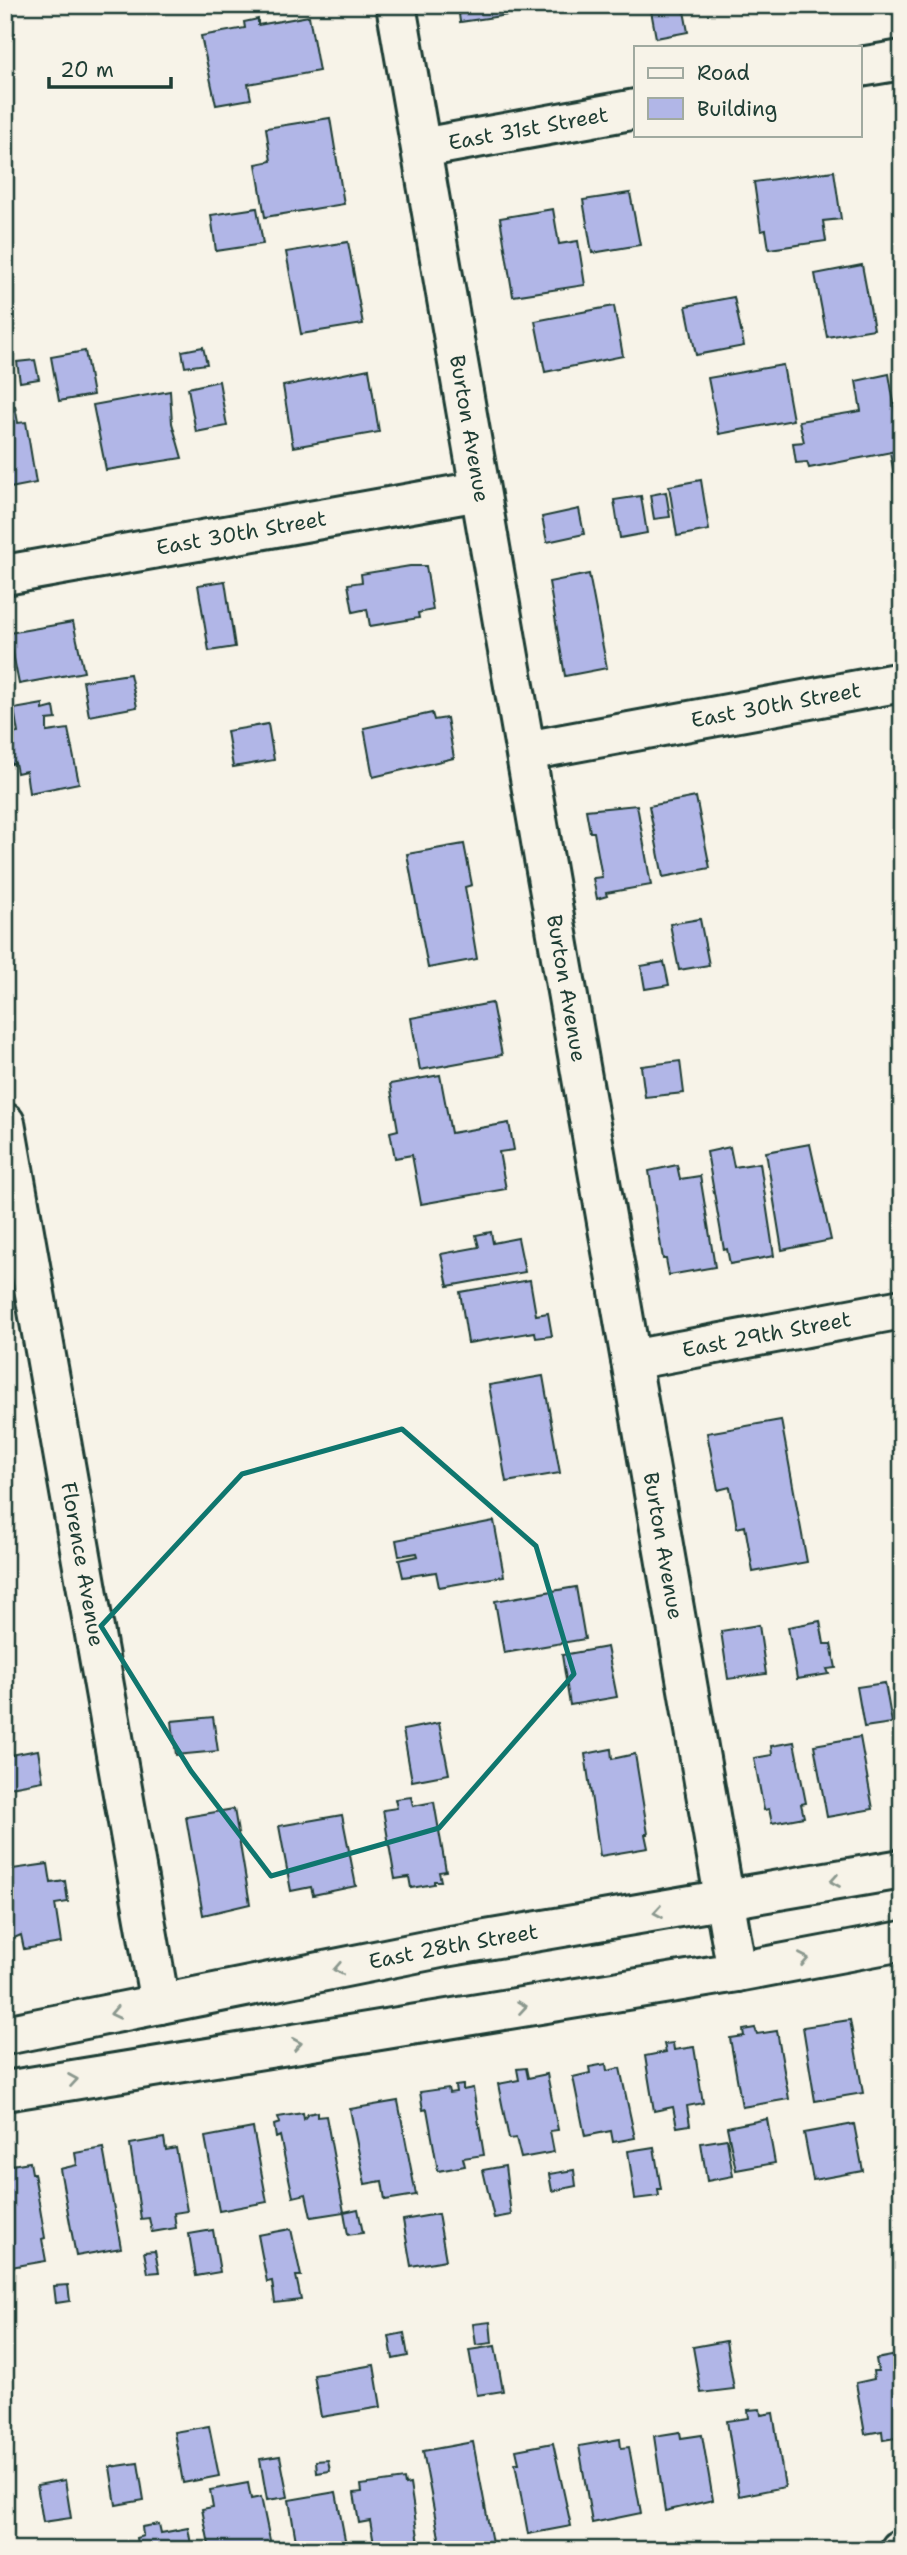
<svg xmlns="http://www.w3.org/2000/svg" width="907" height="2555" viewBox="0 0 907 2555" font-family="'Shantell Sans',sans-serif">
	<rect width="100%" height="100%" fill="#f7f3e8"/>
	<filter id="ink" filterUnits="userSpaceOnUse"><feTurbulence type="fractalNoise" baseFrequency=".0143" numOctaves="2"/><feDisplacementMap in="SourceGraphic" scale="14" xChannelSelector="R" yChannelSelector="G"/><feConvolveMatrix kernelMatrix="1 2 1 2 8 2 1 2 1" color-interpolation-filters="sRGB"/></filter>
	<g filter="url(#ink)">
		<path fill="#b1b6e7" stroke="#1f3d34" stroke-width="2" d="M444,5h98v5l-82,12 -2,-16z
			M650,5h40l1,5 -7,1 4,21 -32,6z
			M309,16l10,55 -71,13 3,15 -35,6 -15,-69 44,-8 -1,-6 14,-3v6z
			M330,118l14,86 -79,13 -9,-53 15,-3 -5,-33z
			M834,171l7,48 -18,2 3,20 -57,8 -3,-19 -5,1 -7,-49z
			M630,193l10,52 -48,8 -9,-53z
			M257,208l6,36 -47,7 -5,-36z
			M553,209l6,35 19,-3 7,44 -72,11 -13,-78z
			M348,242l15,82 -62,10 -15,-82z
			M862,265l12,64 -47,8 -12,-63z
			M734,297l10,49 -48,9 -10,-49z
			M614,306l9,50 -78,16 -10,-51z
			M203,347l4,17 -22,3 -3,-16z
			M85,351l8,44 -34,6 -8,-44z
			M35,360l4,19 -19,3 -3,-20z
			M783,365l10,55 -74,14 -11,-56z
			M369,369l10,63 -86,15 -10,-61z
			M889,374l13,76 -93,18 -2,-6 -11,1 -3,-20 11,-1 -5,-21 62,-10 -5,-30z
			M219,381l8,45 -31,6 -8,-44z
			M170,391l2,32 10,35 -76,12 -13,-65z
			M15,406l3,17 8,-1 10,61 -31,6v-81z
			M902,450v36h-6l-6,-34z
			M701,480l8,50 -32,6 -8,-50z
			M666,492l4,25 -16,2 -4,-24z
			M641,496l6,37 -27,5 -6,-38z
			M579,509l5,25 -37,8 -5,-25z
			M410,566h16l7,44 -15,3 1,5 -49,8 -3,-17 -14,3 -5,-28 14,-2 -1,-8z
			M589,574l18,94 -42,8 -16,-94z
			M225,581l10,66 -26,4 -11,-66z
			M73,622l11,50 -65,12 -10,-51z
			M130,674l7,33 -48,9 -6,-35z
			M43,704v6l11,-3 2,12 -9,1v12l21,-3 11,54 -50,10 -3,-22 -9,2 -2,-10 -4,1 -5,-29 12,-2 -4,-24z
			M432,713l2,7 13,-2 7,40 -81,19 -9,-49z
			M268,724l6,36 -41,7 -6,-36z
			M696,797l14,71 -47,9 -14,-71z
			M637,805l14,80 -45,8 1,3 -10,3 -4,-21 9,-1 -8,-45h-4l-4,-22z
			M464,844l8,41 -7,2 12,72 -49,9 -21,-114z
			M700,919l9,46 -30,5 -9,-46z
			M664,962l5,23 -24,4 -4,-23z
			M492,1003l10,52 -82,15 -9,-52z
			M680,1061l4,32 -39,4 -4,-31z
			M440,1075l11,58 58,-10 5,27 -15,2 7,37 -85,15 -9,-49 -17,3 -5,-26 8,-2 -8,-46z
			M810,1144l21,96 -49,10 -16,-98z
			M730,1147l4,20 26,-4 14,93 -44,8 -3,-15 -3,1 -17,-98z
			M677,1165l3,14 20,-3 15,91 -46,8 -3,-16h-3l-14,-88z
			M491,1232l2,11 25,-5 7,34 -77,14 -7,-32 38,-7 -3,-12z
			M530,1280l6,35 12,-2 4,23 -16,2 -1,-6 -67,11 -8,-51z
			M543,1376l17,97 -54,9 -17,-97z
			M781,1420l26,142 -54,10 -8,-46 -8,2 -7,-41 -12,3 -11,-57z
			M494,1521l10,55 -65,11 -3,-15 -33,5 -4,-17 19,-4 -1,-3 -18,3 -3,-16z
			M576,1587l9,52 -81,14 -9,-52z
			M820,1621l4,23h7l5,24 -9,1 2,5 -32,5 -9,-52z
			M759,1625l7,49 -38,5 -7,-48z
			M607,1647l10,50 -47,8 -8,-50z
			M885,1683l7,40 -28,4 -7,-40z
			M213,1717l5,34 -42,4 -4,-34z
			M439,1723l10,51 -37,7 -9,-51z
			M860,1737l13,72 -46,8 -13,-72z
			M794,1742l12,61 -5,1 3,13 -32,6 -3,-14 -5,1 -10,-52 18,-3 -1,-9z
			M611,1749l1,10 23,-5 13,80h-3l3,14 -48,8 -15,-102z
			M38,1750l5,31 -38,7v-32z
			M411,1797l2,9 21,-4 12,69 -7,1 2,9h-7v3l-23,4 -2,-11 -14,2 -12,-69 14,-2 -2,-9z
			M234,1809l16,95 -47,11 -17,-98z
			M342,1815l14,71 -43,9 -2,-8 -20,4 -12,-65z
			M48,1864l3,19 14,-2 3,21 -13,2 6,39 -37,6 -3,-14 -16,7v-72z
			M850,2020l13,73 -48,8 -12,-74z
			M755,2028l2,6 20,-3 12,68 -47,8 -12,-69 14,-2 -1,-6z
			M673,2043l1,7 20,-3 9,56 -16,3 3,19 -13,2 -4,-20 -19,4 -9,-55 21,-4 -2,-8z
			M606,2064l1,7 13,-3 15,70 -22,4 -2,-11 -26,5 -12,-59 17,-4 -1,-6z
			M526,2068l2,10 19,-4 11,56 -8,1 4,21 -33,6 -5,-20 -7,1 -11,-55 21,-4 -2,-11z
			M463,2085v5l10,-2 11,67 -21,3 2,8 -27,5 -11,-62 -4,1 -3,-18 28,-4 1,5 7,-1 -1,-6z
			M398,2101l18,94 -31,5 -3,-19 -17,3 -15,-75z
			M317,2112v5l9,-1 18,96 -33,5 -5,-23 -13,3 -13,-61 -4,2 -2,-13 6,-2 -2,-6 25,-4 1,6 4,-5z
			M767,2119l8,44 -39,7 -9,-43z
			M854,2124l9,47 -50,9 -9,-47z
			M253,2128l14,74 -48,9 -14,-74z
			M164,2138l2,12 10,-2 11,63 -13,2 2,15 -24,4 -3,-14 -8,1 -11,-75z
			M727,2139l6,37 -26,5 -6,-38z
			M654,2147l7,42h-3l1,7 -24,3 -7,-48z
			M103,2148l18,100 -45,8 -16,-87 17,-4 -2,-12z
			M30,2162l2,11h2l11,65 -3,1 4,22 -41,7v-102z
			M505,2166l6,49 -17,3 -11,-48z
			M574,2170l2,16 -24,5 -3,-17z
			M358,2209l5,24 -15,2 -4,-23z
			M438,2214l8,46 -35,6 -8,-46z
			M291,2229l10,47h-5l5,24 -26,3 -3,-22 -5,1 -9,-47z
			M213,2230l7,42 -24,4 -7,-42z
			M155,2251l4,21 -11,1 -4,-21z
			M68,2285l2,16 -14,2 -2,-17z
			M490,2322l2,21 -16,2 -3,-21z
			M404,2333l4,23 -15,3 -4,-23z
			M726,2341l8,48 -33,4 -8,-46z
			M495,2346l8,45 -26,4 -8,-45z
			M902,2354v83l-19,3 -1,-9 -17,3 -9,-51 18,-4 -1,-8h5l-2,-12z
			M374,2365l7,42 -60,10 -7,-42z
			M760,2409l1,6 12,-2 12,74 -46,9 -12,-75 22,-3 -1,-8z
			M209,2426l10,50 -36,7 -9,-51z
			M680,2432l1,6 21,-3 11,65 -48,11 -11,-75z
			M620,2439l1,9 8,-1 12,66 -49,10 -13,-77z
			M473,2442l20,106 -36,2 -1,-5 -15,3 -18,-97z
			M553,2443l18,83 -43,8 -13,-71h4l-3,-13z
			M280,2456l8,41 -21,3 -7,-41z
			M328,2460l2,11 -13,2 -1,-12z
			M138,2463l6,37 -28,5 -6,-38z
			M404,2479l1,6 5,-1 10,66h-45l-5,-29 -11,2 -5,-30 8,-1 -1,-7z
			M65,2480l6,38 -28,4 -6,-37z
			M248,2483l3,16 10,-2 11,53h-62l-8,-41 11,-2 -3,-17z
			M336,2492l11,58h-42l-2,-10 -7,1 -7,-41z
			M159,2524l2,9 27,-5 4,22h-54l-2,-12 7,-2 -1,-9z
			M83,2544l1,6h-19v-3z
			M116,2545l1,5h-29z"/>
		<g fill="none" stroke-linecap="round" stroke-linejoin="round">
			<g stroke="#1f3d34" stroke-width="44">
				<g id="minor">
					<path d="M860,67l42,-7"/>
					<path id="s1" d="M422,148l214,-39"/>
					<path id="s2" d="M5,575l474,-84"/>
					<path id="s3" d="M526,751l376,-69"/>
					<path id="s4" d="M5,1123l155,881"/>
					<path id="s5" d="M631,1360l271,-51"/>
					<path d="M900,2550l2,-1"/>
				</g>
			</g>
			<g stroke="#1f3d34" stroke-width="44">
				<g id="tertiary">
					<path id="s6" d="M396,5l341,1967"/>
					<path id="s7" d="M5,2035l440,-88 457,-78"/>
					<path d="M5,2091l732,-119 165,-31"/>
				</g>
			</g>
			<use href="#minor" stroke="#f7f3e8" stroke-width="38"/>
			<use href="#tertiary" stroke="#f7f3e8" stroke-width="38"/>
		</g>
		<defs><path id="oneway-chevron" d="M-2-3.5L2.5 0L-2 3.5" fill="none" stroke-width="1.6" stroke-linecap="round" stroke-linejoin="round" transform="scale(1.75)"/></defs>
		<g stroke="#8b988e">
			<use href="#oneway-chevron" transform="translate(835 1881) rotate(170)"/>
			<use href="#oneway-chevron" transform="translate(658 1912) rotate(171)"/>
			<use href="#oneway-chevron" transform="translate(804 1959) rotate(-11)"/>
			<use href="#oneway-chevron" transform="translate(338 1969) rotate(169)"/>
			<use href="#oneway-chevron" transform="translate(522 2007) rotate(-9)"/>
			<use href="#oneway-chevron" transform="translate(115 2013) rotate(168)"/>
			<use href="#oneway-chevron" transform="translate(297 2044) rotate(-9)"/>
			<use href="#oneway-chevron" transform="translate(73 2080) rotate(-9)"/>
		</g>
	</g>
	<path fill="none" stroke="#0f766e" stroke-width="5" stroke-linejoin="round" d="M402,1429l134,117 38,128 -135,154 -168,48 -80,-105 -90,-145 141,-152z"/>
	<g text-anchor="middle" stroke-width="5" stroke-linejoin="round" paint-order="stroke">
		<g font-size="21" fill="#1f3d34" stroke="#f7f3e8">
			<text dy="7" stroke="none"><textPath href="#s1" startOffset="108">East 31st Street</textPath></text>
			<text dy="7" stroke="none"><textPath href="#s6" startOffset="430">Burton Avenue</textPath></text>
			<text dy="7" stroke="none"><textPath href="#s2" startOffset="240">East 30th Street</textPath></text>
			<text dy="7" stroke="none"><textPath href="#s3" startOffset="254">East 30th Street</textPath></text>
			<text dy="7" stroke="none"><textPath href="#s6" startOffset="998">Burton Avenue</textPath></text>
			<text dy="7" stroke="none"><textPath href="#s5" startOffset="138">East 29th Street</textPath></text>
			<text dy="7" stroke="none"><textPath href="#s6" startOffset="1564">Burton Avenue</textPath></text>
			<text dy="7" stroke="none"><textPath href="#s4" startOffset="448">Florence Avenue</textPath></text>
			<text dy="7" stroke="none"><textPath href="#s7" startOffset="457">East 28th Street</textPath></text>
		</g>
	</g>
	<rect width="907" height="2555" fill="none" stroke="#f7f3e8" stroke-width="28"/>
	<rect x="14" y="14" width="879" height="2527" fill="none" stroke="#1f3d34" stroke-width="2.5" filter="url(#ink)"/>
	<rect x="634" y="46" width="228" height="91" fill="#f7f3e8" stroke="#a1aaa0" stroke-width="2"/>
	<rect x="648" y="68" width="35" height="10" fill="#f7f3e8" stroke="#a1aaa0" stroke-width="2"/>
	<text x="697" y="80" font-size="21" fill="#1f3d34">Road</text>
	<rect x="648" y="98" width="35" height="21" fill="#b1b6e7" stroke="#a1aaa0" stroke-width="2"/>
	<text x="697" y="116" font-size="21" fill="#1f3d34">Building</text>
	<path d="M49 77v10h122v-10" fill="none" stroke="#1f3d34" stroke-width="3.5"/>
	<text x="60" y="77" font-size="21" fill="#1f3d34" stroke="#f7f3e8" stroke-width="5" paint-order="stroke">20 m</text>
</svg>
